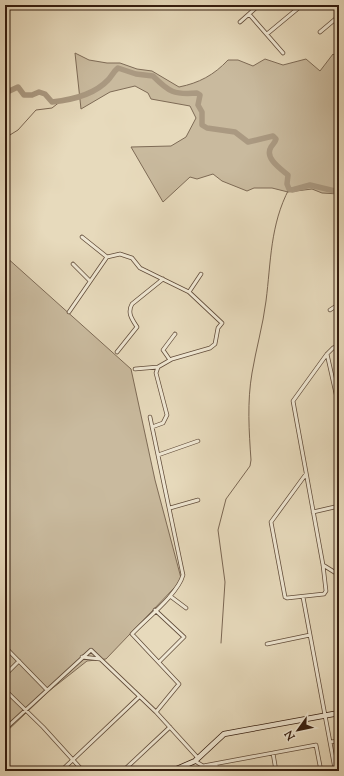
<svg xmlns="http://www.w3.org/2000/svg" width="344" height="776" viewBox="0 0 344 776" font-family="'Sorts Mill Goudy',serif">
	<rect width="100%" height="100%" fill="#e7dabc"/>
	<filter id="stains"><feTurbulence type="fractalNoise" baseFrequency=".005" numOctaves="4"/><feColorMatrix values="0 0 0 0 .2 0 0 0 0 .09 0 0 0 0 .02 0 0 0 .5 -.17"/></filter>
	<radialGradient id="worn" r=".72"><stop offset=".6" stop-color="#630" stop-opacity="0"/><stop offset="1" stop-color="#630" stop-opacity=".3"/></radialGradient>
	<path fill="#c9ba9e" stroke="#7e6b56" d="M75,53l14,7 18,3h13l17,6 15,2 27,16c20,-4 35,-12 49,-27h10l15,6 12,-7 18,6 23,-6 14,12 13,-17 6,5v135l-17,-1 -10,-4 -24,3 -16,-4h-18l-7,3 -25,-10 -9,-7 -16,5 -7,-2 -27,25 -32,-55 40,-1 15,-9 10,-19 -6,-12 -39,-7 -3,-6 -13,-7 -25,6 -29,17z
		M5,256l126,113 24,111 26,98 -5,8 -70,73 -19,2 -38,30 -44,42z"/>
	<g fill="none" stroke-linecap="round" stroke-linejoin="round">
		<path stroke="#7b6753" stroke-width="1" d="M5,138l13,-8 18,-20 16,-2 9,-7
			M221,643l4,-61 -7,-52 8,-31 24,-33 1,-6c-2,-29 -4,-58 1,-87 4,-24 11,-48 14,-72 5,-39 4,-76 23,-112"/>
		<path stroke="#aa9981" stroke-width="5.5" d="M5,93l13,-6 6,8h8l7,-3 6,2 7,8c19,-2 42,-7 56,-22 4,-4 5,-8 10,-12l18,6 17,2c16,16 21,19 44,17l3,2 -2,10 4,7v13l5,3 28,4 13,10 25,-6 3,3c-1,4 -3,5 -5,8 -7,11 10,22 17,28l-1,9 2,5 3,1 18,-5 29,7"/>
		<g stroke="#614c3a" stroke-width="4.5">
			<path id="street" d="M249,14l34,39
				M240,22l19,-17
				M320,32l19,-16
				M267,34l35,-29
				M82,237l25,20
				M73,264l17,17
				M330,310l9,-6
				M69,312l38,-55 13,-3 12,4 8,10 49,24 12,-18
				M117,352l20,-25c-5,-8 -10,-14 -5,-23l31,-25
				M327,354l12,53
				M170,360l-7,-10 12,-16
				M135,369l23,-2 14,-8 38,-11 5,-4 3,-16 4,-5 -33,-31
				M150,417l33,158c-5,19 -37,44 -51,59l47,50 -23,28
				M152,427l11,-4 4,-8 -11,-42 2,-6
				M158,455l40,-14
				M306,474l-35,48 14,75 2,1 37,-4 2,-3 -3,-26 -30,-164 34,-47 6,-6 6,-2
				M170,508l28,-8
				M313,512l26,-6
				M323,565l16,10
				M170,596l16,12
				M303,597l32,172
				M155,610l29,27 -25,25
				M267,644l43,-9
				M5,647l42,43
				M82,657l18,2
				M5,675l14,-14
				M5,690l38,37 40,44
				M5,729l86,-79 65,62 42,46
				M330,742l9,-1
				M273,753l3,18
				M195,761l8,5 113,-21 5,26
				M216,764l1,7
				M5,769l2,2
				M61,771l78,-74
				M123,771l47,-44
				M324,771l15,-3"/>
		</g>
		<g stroke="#341c0e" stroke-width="6">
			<path id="secondary" d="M172,771l23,-10 29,-27 115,-21"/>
		</g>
		<use href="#street" stroke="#efe7d3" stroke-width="3"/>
		<use href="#secondary" stroke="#efe7d3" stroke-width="4.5"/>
	</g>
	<rect width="344" height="776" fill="none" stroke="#e7dabc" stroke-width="20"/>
	<rect x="6" y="6" width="332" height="764" fill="none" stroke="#341c0e" stroke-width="2"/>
	<rect x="10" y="10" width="324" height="756" fill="none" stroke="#341c0e"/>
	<g transform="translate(298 730) rotate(237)" stroke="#efe7d3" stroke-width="3" paint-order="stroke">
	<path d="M0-3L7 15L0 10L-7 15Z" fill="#341c0e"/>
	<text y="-6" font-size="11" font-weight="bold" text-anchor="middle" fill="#341c0e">N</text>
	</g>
	<rect width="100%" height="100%" filter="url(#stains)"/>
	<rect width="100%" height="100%" fill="url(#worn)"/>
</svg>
